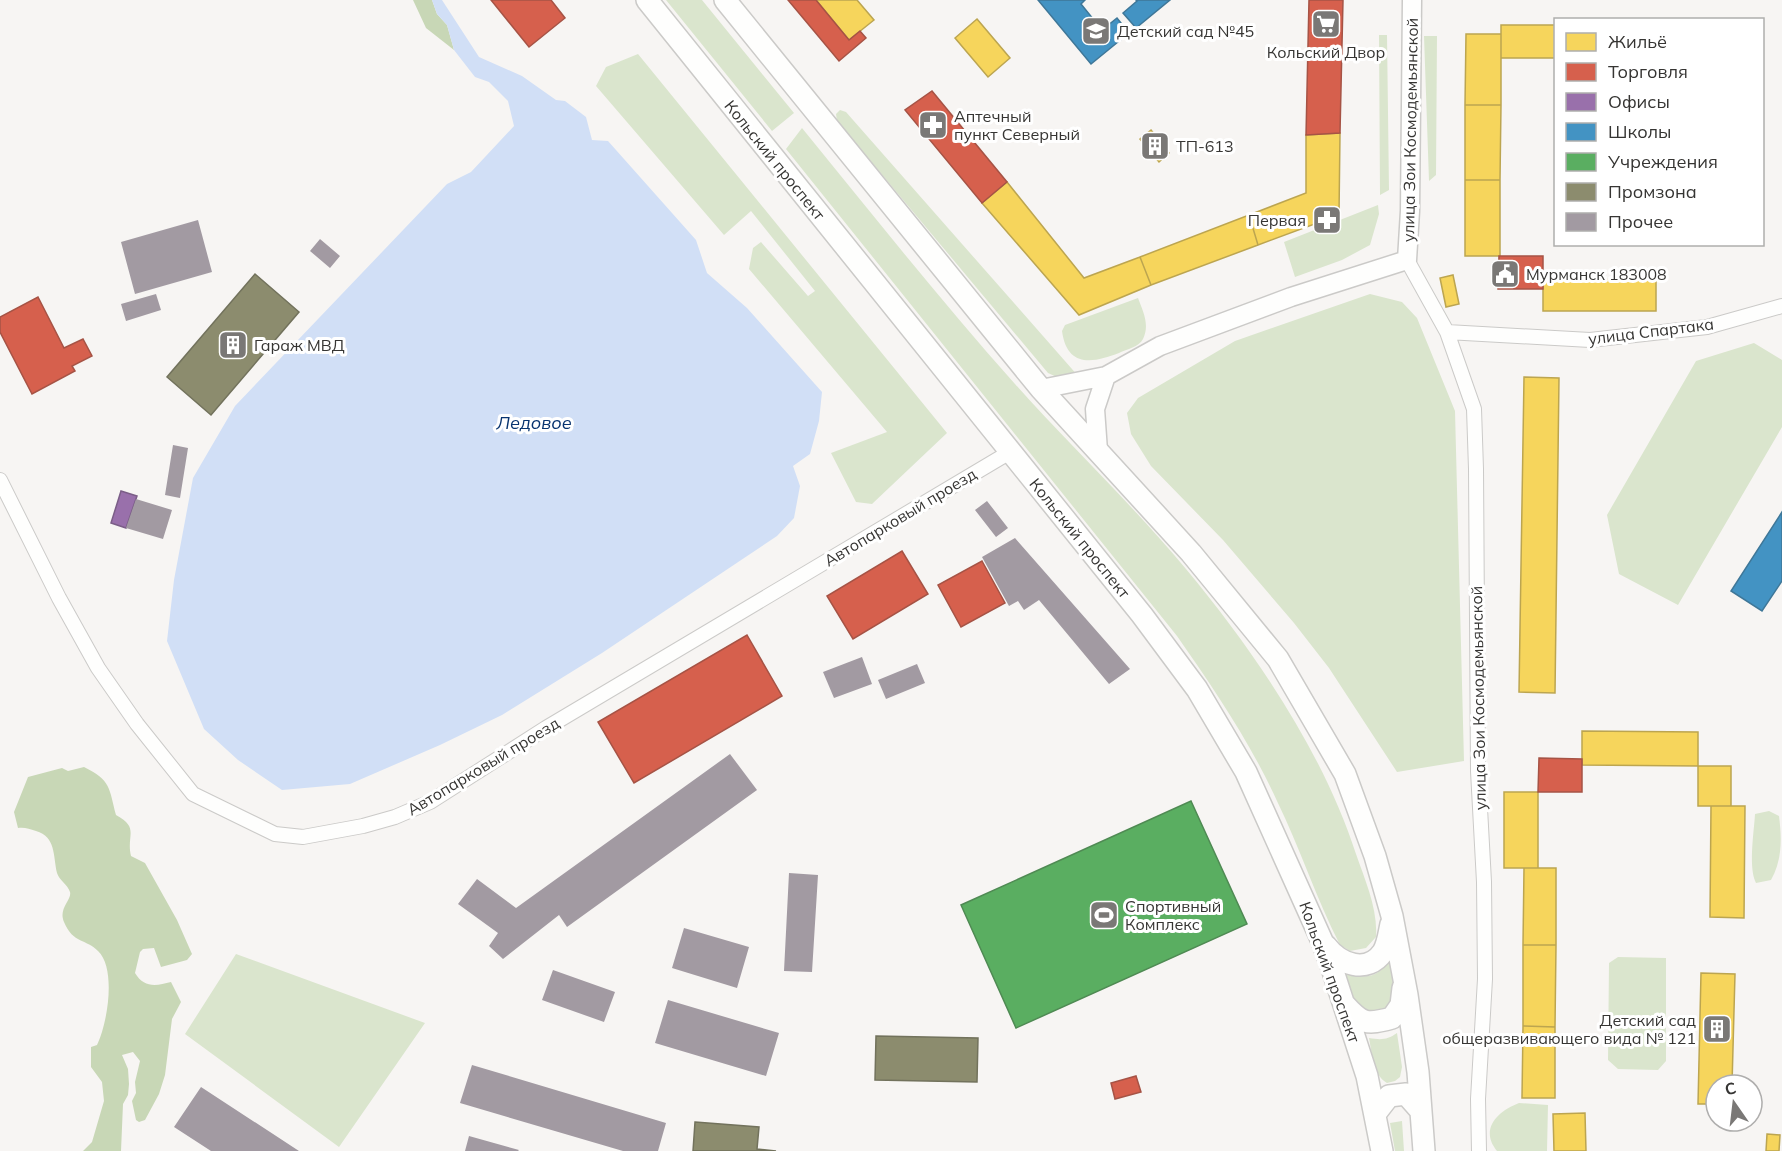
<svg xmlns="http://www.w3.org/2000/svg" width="1782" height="1151" viewBox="0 0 1782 1151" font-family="Mulish,sans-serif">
	<rect width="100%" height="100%" fill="#f7f5f3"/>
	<path fill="#dae5cd" d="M666,0h36l92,113 -22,18z
		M1379,35h8l2,155 -9,5z
		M1424,36h13l-1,139 -7,6z
		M638,54l309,379 -75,71 -16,-2 -25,-49 56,-21 -138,-163 4,-21 8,-6 47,54 7,-5 -64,-80 -27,24 -128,-149 10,-19z
		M840,110l6,2 233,265 -20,1 -11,-5 -211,-252 -1,-7z
		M802,128c70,86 139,173 213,256 56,63 118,121 171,185 69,83 137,183 170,285 9,26 22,55 20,83l-10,11 -16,3 -10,-6c-24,-47 -40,-97 -63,-144 -27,-59 -63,-112 -100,-165l-391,-487z
		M1378,205l1,9 -9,31 -28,15 -47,17 -11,-35z
		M1370,294l32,8 15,16 38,93 9,350 -67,11 -68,-104 -35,-45 -71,-83 -72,-74 -20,-32 -4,-21 11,-15 97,-57z
		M1138,298c5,13 12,27 5,41 -4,8 -16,10 -24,14 -26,10 -52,15 -57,-22l3,-6z
		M1754,343l28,17v67l-104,178 -59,-31 -12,-59 89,-154z
		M1769,811l10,5c3,23 3,45 -8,64l-15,3c-8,-15 -2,-51 -1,-69z
		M236,954l189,69 -86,124 -154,-113z
		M1618,957l48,1v103l-8,9 -40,-1 -10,-9 1,-97z
		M1392,958l5,31 -4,14 -14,10 -13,-1 -12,-7 -9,-34c23,10 32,6 47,-13z
		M1397,1033l5,34 -2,10 -5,4 -8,2c-14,-8 -15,-30 -18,-45 12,2 18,2 28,-5z
		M1519,1103l29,2 -1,46h-50c-18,-22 1,-40 22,-48z
		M1402,1121l2,30h-9l-5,-28z"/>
	<path fill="#c8d7b6" d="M413,0h19l5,14 10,11 7,25 -28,-22z
		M84,767c27,13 25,21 32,48 24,13 10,20 15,41l14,7 32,57 15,34 -5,6 -26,7 -7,-19 -11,1 -3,3 -5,21c9,15 21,13 36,9l10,20 -9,17 -7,56 -6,19 -14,26 -6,2 -3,-2 -4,-19 4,-8 -1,-11 5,-21 -7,-9 -11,3 6,14 1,15 -1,11 -5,9 -2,47h-38l9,-9 12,-41 -2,-19 -11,-15v-20l6,-2c10,-20 20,-76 1,-94 -11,-12 -25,-7 -34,-29 -6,-14 8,-22 6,-30 -2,-7 -11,-12 -13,-19 -4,-18 -1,-36 -21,-42 -7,-2 -11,-4 -18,-3l-4,-16 14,-35 34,-9 6,3z"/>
	<path fill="#d1dff6" d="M432,0h10l37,57 43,19 34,24 9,1 21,16 6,23 16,1 88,99 11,33 40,35 75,84 -3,29 -9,33 -17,12 7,20 -6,32 -17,18 -175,117 -100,62 -62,30 -90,39 -68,6 -44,-30 -34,-31 -37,-88 7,-61 19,-102 42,-72 212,-222 24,-12 43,-46 -6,-25 -19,-19 -14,-5 -21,-27 -7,-25 -10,-11z"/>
	<path fill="#f6d55c" stroke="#bca550" stroke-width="1.5" d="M816,0h41l17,20 -25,20z
		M977,19l33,39 -22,19 -33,-39z
		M1501,25h55v33h-55z
		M1466,34h35v71h-36z
		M1465,105h36l-1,75h-35z
		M1151,130l18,23 -10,9 -19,-23z
		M1340,133l-1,82 -81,30 -9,-30 57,-22v-58z
		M1465,180h35v76h-35z
		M1007,182l77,96 56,-21 11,28 -72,30 -97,-112z
		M1249,215l9,30 -107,40 -11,-28z
		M1453,275l6,29 -13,3 -6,-29z
		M1543,279l113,1v31h-113z
		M1524,377l35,1 -4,315 -36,-1z
		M1582,731l116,1v34l-116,-1z
		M1698,766h33v40h-33z
		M1504,792h34v76h-34z
		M1711,806h34l-1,112 -34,-1z
		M1524,868h32v77h-33z
		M1523,945h33l-1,82 -32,-1z
		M1701,973l34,1 -3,111h-16v19h-18z
		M1523,1026l32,1v71h-33z
		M1585,1113l1,38h-32l-1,-37z
		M1767,1134l13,1 -1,16h-13z"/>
	<path fill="#d6604d" stroke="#a65345" stroke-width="1.5" d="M491,0h60l14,18 -36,29z
		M788,0h28l33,40 11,-9 6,7 -27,23z
		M1309,0h34l-3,133 -34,2z
		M932,91l75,91 -25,21 -77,-93z
		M1499,256h44v33h-45z
		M38,297l26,51 19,-9 9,17 -20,10 3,5 -43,23 -32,-62v-15z
		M902,551l26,43 -75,45 -26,-43z
		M982,561l23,42 -44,24 -23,-42z
		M747,635l35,61 -148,87 -36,-61z
		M1539,758l43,1v33h-44z
		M1136,1076l5,16 -26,7 -4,-16z"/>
	<path fill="#9970ab" stroke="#7b5e87" stroke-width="1.5" d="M121,491l16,5 -11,32 -15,-5z"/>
	<path fill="#4393c3" stroke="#3f7798" stroke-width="1.5" d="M1038,0h47l-4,4 21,26 15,-12 12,15 -38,31z
		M1136,0h34l-34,28 -13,-15 14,-12z
		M1782,512v69l-20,30 -31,-20z"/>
	<path fill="#5aae61" stroke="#4f8a53" stroke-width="1.5" d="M1191,801l56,123 -231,104 -55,-123z"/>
	<path fill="#8c8c6e" stroke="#72725c" stroke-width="1.5" d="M255,274l44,38 -88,103 -44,-38z
		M876,1036l102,2 -1,44 -102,-2z
		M695,1122l64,5 -2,22 19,2h-83z"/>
	<path fill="#a29aa2" d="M198,220l14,52 -77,22 -14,-52z
		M320,239l20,17 -10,12 -20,-17z
		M156,294l5,16 -35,11 -5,-17z
		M173,445l15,3 -8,50 -15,-3z
		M136,499l36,11 -9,29 -37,-11z
		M987,501l21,27 -12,9 -21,-27z
		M1015,538l115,131 -21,15 -70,-84 -15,10 -6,-9 -9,5 -27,-49z
		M862,657l10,27 -38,14 -11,-26z
		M917,664l8,19 -39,16 -8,-19z
		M730,754l27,36 -190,137 -8,-12 -56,44 -14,-13 9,-13 -40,-29 19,-25 39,29z
		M789,873l29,2 -6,97 -28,-1z
		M684,928l65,19 -12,41 -65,-20z
		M553,970l62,22 -11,30 -62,-22z
		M668,1000l111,33 -13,43 -111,-33z
		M472,1065l194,58 -8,28h-35l-163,-48z
		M201,1087l98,64h-88l-37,-24z
		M469,1136l50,14 -1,1h-53z"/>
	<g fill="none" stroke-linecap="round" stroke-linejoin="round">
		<g stroke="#cbcac8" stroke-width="16">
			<path id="street" d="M1407,260l40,72 27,77 2,60 2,302 6,111 1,97 -7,120 1,52
				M1447,332l143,8 117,-13 75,-21
				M0,480l59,118 39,70 39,56 56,70 82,40 28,3 60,-11 32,-9 35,-15 116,-74 464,-276"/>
		</g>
		<g stroke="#cbcac8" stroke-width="21">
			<path id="secondary" d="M1041,389l65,-13 54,-30 131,-49 116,-37 3,-49 2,-211
				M1098,451l-3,-42 11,-33"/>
		</g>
		<g stroke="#cbcac8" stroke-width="24">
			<path id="primary" d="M647,0l495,615 55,74 49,83 76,169 9,24 36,111 15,75
				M725,0l316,389 150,164 87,106 67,115 30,82 17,60 15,79 11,77 6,79
				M1326,946c14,18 41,29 57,6 5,-8 6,-19 8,-28
				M1344,1004c18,20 22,21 48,14l9,-13 2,-17
				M1375,1114l14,-18 17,-2 15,17"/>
		</g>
		<use href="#street" stroke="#fefefd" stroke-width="14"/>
		<use href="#secondary" stroke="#fefefd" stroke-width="18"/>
		<use href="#primary" stroke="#fefefd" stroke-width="21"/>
	</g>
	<defs>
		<g id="supermarket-square" transform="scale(1.5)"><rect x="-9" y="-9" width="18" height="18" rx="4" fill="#7a7876" stroke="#fff"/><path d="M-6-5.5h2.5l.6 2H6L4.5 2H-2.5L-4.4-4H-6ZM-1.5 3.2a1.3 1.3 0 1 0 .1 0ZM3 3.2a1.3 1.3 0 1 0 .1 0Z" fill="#fff"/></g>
		<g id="school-square" transform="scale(1.5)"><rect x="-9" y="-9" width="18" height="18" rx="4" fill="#7a7876" stroke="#fff"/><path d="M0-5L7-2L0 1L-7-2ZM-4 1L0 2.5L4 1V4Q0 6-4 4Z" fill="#fff"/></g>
		<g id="pharmacy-square" transform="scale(1.5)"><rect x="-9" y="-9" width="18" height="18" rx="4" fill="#7a7876" stroke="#fff"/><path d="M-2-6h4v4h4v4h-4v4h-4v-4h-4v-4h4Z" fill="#fff"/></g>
		<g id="building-square" transform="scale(1.5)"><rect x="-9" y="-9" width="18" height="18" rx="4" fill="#7a7876" stroke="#fff"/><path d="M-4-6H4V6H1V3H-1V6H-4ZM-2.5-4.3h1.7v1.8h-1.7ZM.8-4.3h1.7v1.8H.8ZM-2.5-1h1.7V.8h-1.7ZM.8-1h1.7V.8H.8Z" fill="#fff"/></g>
		<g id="civic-square" transform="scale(1.5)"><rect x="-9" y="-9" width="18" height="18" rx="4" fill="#7a7876" stroke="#fff"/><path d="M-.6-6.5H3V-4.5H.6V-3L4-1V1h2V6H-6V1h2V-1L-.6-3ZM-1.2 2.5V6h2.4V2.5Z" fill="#fff"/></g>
		<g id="stadium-square" transform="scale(1.5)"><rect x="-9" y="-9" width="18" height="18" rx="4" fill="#7a7876" stroke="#fff"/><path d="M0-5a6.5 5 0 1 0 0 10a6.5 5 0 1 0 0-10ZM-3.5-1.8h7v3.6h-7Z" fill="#fff"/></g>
	</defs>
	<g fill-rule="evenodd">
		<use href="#supermarket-square" x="1326" y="24"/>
		<use href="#school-square" x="1096" y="31"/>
		<use href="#pharmacy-square" x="933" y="125"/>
		<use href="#building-square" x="1155" y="146"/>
		<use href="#pharmacy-square" x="1327" y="220"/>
		<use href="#civic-square" x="1505" y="274"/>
		<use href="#building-square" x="233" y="345"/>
		<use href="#stadium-square" x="1104" y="915"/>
		<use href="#building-square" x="1717" y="1029"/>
	</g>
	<g text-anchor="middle" stroke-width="6" stroke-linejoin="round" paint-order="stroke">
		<g font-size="16" fill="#363533" stroke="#fff" text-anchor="start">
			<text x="1117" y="37">Детский сад №45</text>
			<text x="1326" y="58" text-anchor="middle">Кольский Двор</text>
			<text x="954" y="122">Аптечный<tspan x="954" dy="18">пункт Северный</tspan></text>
			<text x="1176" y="152">ТП-613</text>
			<text x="1306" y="226" text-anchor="end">Первая</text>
			<text x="1526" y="280">Мурманск 183008</text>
			<text x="254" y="351">Гараж МВД</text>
			<text x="1125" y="912">Спортивный<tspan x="1125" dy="18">Комплекс</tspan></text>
			<text x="1696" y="1026" text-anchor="end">Детский сад<tspan x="1696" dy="18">общеразвивающего вида № 121</tspan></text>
		</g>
		<g font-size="16" fill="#363533" stroke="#fff">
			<text transform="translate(1410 130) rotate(-89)" y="6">улица Зои Космодемьянской</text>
			<text transform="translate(775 160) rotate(51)" y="6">Кольский проспект</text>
			<text transform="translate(1651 331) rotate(-7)" y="6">улица Спартака</text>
			<text transform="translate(900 517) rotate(-31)" y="6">Автопарковый проезд</text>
			<text transform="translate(1080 538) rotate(51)" y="6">Кольский проспект</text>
			<text transform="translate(1478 698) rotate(-91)" y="6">улица Зои Космодемьянской</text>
			<text transform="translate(483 766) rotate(-31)" y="6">Автопарковый проезд</text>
			<text transform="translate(1330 972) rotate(70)" y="6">Кольский проспект</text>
		</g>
		<g font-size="18" font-style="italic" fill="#083470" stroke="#fff">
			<text x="534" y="429">Ледовое</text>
		</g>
	</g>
	<rect x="1554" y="18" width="210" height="228" fill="#ffffff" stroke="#afaead" stroke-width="1.5"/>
	<rect x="1566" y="33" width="30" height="18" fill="#f6d55c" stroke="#afaead" stroke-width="1.5"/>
	<text x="1608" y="48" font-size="18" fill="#363533">Жильё</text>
	<rect x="1566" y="63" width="30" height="18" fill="#d6604d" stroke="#afaead" stroke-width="1.5"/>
	<text x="1608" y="78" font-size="18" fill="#363533">Торговля</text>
	<rect x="1566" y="93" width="30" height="18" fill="#9970ab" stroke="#afaead" stroke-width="1.5"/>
	<text x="1608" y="108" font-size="18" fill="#363533">Офисы</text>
	<rect x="1566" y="123" width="30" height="18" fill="#4393c3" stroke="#afaead" stroke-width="1.5"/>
	<text x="1608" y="138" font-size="18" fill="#363533">Школы</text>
	<rect x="1566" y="153" width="30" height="18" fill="#5aae61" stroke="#afaead" stroke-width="1.5"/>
	<text x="1608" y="168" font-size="18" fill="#363533">Учреждения</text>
	<rect x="1566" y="183" width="30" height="18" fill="#8c8c6e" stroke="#afaead" stroke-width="1.5"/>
	<text x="1608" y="198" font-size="18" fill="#363533">Промзона</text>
	<rect x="1566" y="213" width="30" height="18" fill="#a29aa2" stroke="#afaead" stroke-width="1.5"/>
	<text x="1608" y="228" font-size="18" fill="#363533">Прочее</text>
	<g transform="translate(1734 1103) rotate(346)"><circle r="28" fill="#ffffff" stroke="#afaead" stroke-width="1.5"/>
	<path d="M0-4.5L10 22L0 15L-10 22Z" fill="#7a7876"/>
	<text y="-9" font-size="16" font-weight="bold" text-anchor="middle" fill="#363533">С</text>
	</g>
</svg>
